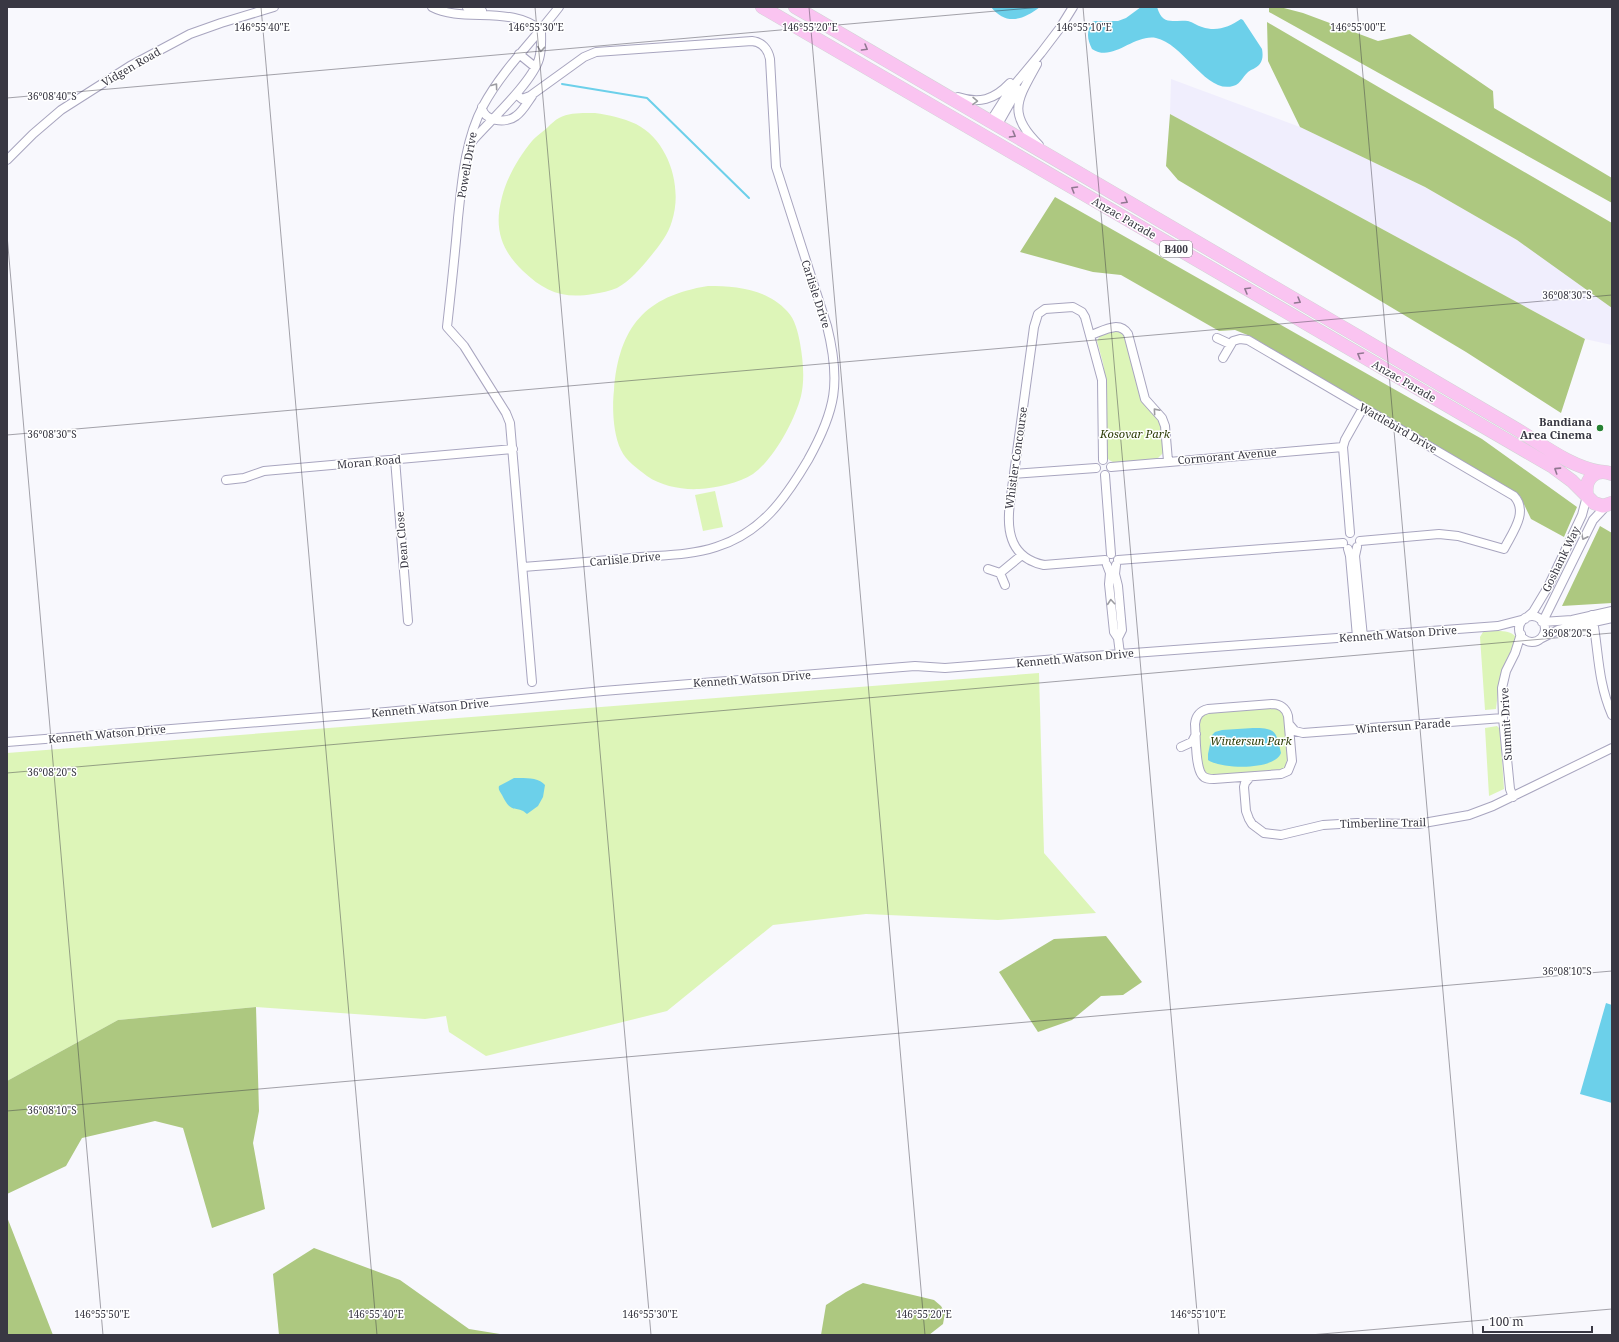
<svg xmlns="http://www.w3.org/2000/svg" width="1619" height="1342" viewBox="0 0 1619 1342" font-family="'Noto Serif',serif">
	<rect width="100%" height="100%" fill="#f8f8fd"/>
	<path fill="#f0eefd" d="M1171,79l129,48 125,60 92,53 95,49v56l-27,-6 -415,-225z"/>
	<path fill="#ddf5b8" d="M595,113c14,2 28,5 41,11 33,17 47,63 36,97 -4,14 -13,25 -22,36 -9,11 -20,24 -33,31 -7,3 -16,5 -24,6 -30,5 -48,-2 -70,-23 -23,-22 -29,-44 -21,-74 5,-20 17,-40 30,-56 4,-5 11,-9 16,-14 3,-3 7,-7 11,-9 11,-6 25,-5 36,-5z
		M708,286c28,0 59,3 79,25 8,8 11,21 13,32 3,17 5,36 1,53 -6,24 -27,63 -48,78 -14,9 -37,14 -54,15 -17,1 -38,-3 -52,-13 -9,-7 -21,-15 -26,-26 -8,-16 -9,-43 -7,-60 5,-63 31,-94 94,-104z
		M1113,330l6,2 5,3 31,78 7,13 2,23 -1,4 -6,6 -42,4 -6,-3 -2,-3v-66l-4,-28 -6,-22 4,-7z
		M715,491l8,36 -20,4 -8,-36z
		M1492,631c9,0 18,-1 24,6 0,9 -8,17 -11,26 -6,15 -7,30 -9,46l-11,1 -5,-73 3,-5z
		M1039,673l5,180 52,60 -98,7 -132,-6 -93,11 -106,86 -181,45 -37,-24 -3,-16 -21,3 -169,-12 -138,13 -111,61v-328z
		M1274,708c4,1 8,2 10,7 4,9 6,46 0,54l-74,7c-12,-6 -10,-41 -11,-54l1,-5 8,-5z
		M1497,726l3,3 4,60 -15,7 -4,-68z"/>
	<path fill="#adc880" d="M1269,7h11l23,6 75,28 32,-7 83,57 1,17 118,70v25l-343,-191z
		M1267,22l345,201v85l-95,-68 -92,-53 -125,-60 -32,-66z
		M1170,114l415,225 -24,74 -95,-61 -288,-172 -12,-14z
		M1055,197l427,242 95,68 -13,30 -33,-18 -11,-23 -270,-160 -15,-6 -16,1 -98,-56 -28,-3 -73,-20z
		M1600,526l12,7v70l-50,3z
		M1106,936l36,46 -19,13 -22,1 -29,24 -34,12 -39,-60 55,-33z
		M256,1007l3,104 -6,32 12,66 -53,19 -29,-100 -28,-7 -73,17 -16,28 -59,28v-113l111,-61z
		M7,1217l46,118h-46z
		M314,1248l86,32 69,49 37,6h-227l-6,-61z
		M863,1283l71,17 7,6 4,7 -2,11 -14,11h-108l5,-30 20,-13z"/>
	<path fill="#6cd0ea" d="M991,7h49c-17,13 -34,19 -49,0z
		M1141,7h16c6,20 16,12 31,14 5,1 9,5 14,6 15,5 27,0 39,-8l2,1 19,29c2,11 -1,17 -11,21 -8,4 -9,14 -18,16 -27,8 -49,-42 -77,-48 -23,-4 -43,25 -64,11 -5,-10 -6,-18 1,-28h25l8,-3z
		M1253,728c23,0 23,3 28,25 -7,18 -60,16 -73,7v-6l4,-19 3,-3 7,-2z
		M514,778c9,0 25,-1 31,7l-2,12 -5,9 -11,8c-11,-10 -15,2 -25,-19 -2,-4 -4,-5 -3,-9z
		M1606,1003l6,2v98l-32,-9z"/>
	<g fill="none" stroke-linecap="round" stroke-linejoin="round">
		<path stroke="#6cd0ea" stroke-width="2" d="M562,84l85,14 102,100"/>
		<g stroke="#a8a5bf" stroke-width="10">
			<path id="minor" d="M432,7c30,16 82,-2 109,24
				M467,7l15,4
				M519,54l16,13
				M1037,64c-19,35 -31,49 2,81
				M516,94l6,5 8,-3 54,-39 12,-5 156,-11c10,1 16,8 18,18l6,108 51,159c14,56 9,84 -19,134 -23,39 -47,73 -92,87 -24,8 -50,8 -75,10 -40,4 -79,7 -118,10
				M958,97c21,7 36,3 52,-14
				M482,107c1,14 24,17 34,9 7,-5 11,-13 16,-20
				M990,122l21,-33 30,-36 19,-25 13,-21
				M997,126l21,-37
				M471,143l4,-5c17,-19 57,-56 64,-79 3,-10 2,-19 2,-28
				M7,160l26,-26 28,-24 69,-44 60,-32 31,-11 53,-16
				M1091,335c12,-4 28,-15 37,-1l17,65 17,19 3,8 3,35
				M1217,338l13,6
				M1223,358l10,-17 7,-2 8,1 266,156c15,16 -2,37 -10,53l-46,-13 -19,-2 -79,7
				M395,459l13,162
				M1103,460l-1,-80 -17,-63 -3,-5 -9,-5 -28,2 -7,5 -4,13 -24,176c-4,29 1,55 34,62l61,-5
				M1111,467l232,-20
				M1014,474l82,-6
				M1105,475l6,79
				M226,480l18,-2 20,-7 249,-22
				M1350,533l-7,-86 2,-7 18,-32
				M1357,547l-2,9 8,81
				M1348,549l2,7 7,81
				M1118,560l225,-17
				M1107,565l3,8 -1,11 5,48 4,6
				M1116,565l-1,9 3,12 4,44 -4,8 2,16
				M988,569l12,4 5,12
				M1000,573l22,-18
				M1592,615c7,36 5,65 20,100
				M1519 629a13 13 0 1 1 26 0a13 13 0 1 1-26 0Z
				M1526,618l7,-6 15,-25 34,-72 5,-19
				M1542,621l3,-4 48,-97 13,-14
				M1542,622l30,-2 40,-9
				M1540,639l18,-9 54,-12
				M532,682l-22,-259 -4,-10 -42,-67 -17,-19c4,-36 8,-72 11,-109 4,-37 7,-78 25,-112 20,-37 51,-66 76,-99
				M1272,704c8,0 14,4 16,12l4,45 -4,10 -7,3 -67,5c-5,0 -9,0 -12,-4 -7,-9 -6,-39 -7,-51 1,-9 5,-13 13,-15z
				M1289,724l6,7 8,2 200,-15
				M7,742l379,-30 217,-21 312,-25 30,2 175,-14 378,-28 27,-7
				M1181,747l11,-5 4,-8
				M1250,777l-5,6 -1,4 2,24 3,8 3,5 12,9 17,2 42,-10 34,-2 61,1 51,-9 24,-9 119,-58
				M1513,797l-3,-8 -7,-71 -1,-30 4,-17 9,-18 6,-19"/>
		</g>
		<g stroke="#d3d3d6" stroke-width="14">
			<path id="primary" d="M762,7l791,460 19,14 22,22 9,3 9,-3
				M795,7l718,420c29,17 55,39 88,45
				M1587,495c-3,-16 9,-28 25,-21"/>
		</g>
		<use href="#minor" stroke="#fff" stroke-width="8"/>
		<use href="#primary" stroke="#fac4f1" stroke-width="13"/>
	</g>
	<defs><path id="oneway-chevron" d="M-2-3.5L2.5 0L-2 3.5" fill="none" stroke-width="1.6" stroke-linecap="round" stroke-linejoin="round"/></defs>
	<g stroke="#907791">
		<use href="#oneway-chevron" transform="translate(865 48) rotate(30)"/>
		<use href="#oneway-chevron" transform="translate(1013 135) rotate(30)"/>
		<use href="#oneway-chevron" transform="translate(1074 189) rotate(-149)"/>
		<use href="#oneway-chevron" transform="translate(1125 201) rotate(30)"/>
		<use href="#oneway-chevron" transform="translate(1247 290) rotate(-150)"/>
		<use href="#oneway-chevron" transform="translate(1298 301) rotate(30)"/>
		<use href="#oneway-chevron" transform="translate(1360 355) rotate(-150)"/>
		<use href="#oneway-chevron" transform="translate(1557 470) rotate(-147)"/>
	</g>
	<g stroke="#9c9ca1">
		<use href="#oneway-chevron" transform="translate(541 49) rotate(96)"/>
		<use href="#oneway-chevron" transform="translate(495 86) rotate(-54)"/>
		<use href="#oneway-chevron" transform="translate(975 101) rotate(1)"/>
		<use href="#oneway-chevron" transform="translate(1156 411) rotate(-131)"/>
		<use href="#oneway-chevron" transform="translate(1584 537) rotate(116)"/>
		<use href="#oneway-chevron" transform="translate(1111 602) rotate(-95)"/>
	</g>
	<path fill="none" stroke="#393843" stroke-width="1" stroke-opacity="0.45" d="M261,7l116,1328M535,7l116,1328M809,7l116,1328M1083,7l116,1328M1357,7l116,1328M7,98l1035,-91M7,235l96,1100M7,435l1605,-140M7,773l1605,-140M7,1111l1605,-140M1310,1335l302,-26"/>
	<circle fill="#268233" stroke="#fff" stroke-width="1.5" cx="1600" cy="428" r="4"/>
	<g text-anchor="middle" stroke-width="3" stroke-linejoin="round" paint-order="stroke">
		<rect fill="#fff" stroke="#74747b" stroke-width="1" x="1160" y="241" width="32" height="16" rx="3"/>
		<g font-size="10" font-weight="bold" fill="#393843">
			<text x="1176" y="253">B400</text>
		</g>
		<g font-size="11" fill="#393843" stroke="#fff">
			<text transform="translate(131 67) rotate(-30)" y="4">Vidgen Road</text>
			<text transform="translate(467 165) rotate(-80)" y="4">Powell Drive</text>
			<text transform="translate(1124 218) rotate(30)" y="4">Anzac Parade</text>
			<text transform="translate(816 294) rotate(72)" y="4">Carlisle Drive</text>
			<text transform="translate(1404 381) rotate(30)" y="4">Anzac Parade</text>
			<text transform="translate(1398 428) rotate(30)" y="4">Wattlebird Drive</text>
			<text transform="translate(1227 456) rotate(-5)" y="4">Cormorant Avenue</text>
			<text transform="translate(1016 458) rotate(-82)" y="4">Whistler Concourse</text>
			<text transform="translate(369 462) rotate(-5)" y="4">Moran Road</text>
			<text transform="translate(402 540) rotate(-95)" y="4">Dean Close</text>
			<text transform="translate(625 559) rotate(-5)" y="4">Carlisle Drive</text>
			<text transform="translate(1561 559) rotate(-64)" y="4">Goshank Way</text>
			<text transform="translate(1398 634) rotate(-4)" y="4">Kenneth Watson Drive</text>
			<text transform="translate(1075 658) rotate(-5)" y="4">Kenneth Watson Drive</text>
			<text transform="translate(752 679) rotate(-4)" y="4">Kenneth Watson Drive</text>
			<text transform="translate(430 708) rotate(-5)" y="4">Kenneth Watson Drive</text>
			<text transform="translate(1506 724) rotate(-93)" y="4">Summit Drive</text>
			<text transform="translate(1403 726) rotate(-4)" y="4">Wintersun Parade</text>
			<text transform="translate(107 734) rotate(-5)" y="4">Kenneth Watson Drive</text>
			<text transform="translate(1383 823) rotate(-1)" y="4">Timberline Trail</text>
		</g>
		<g font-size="11" font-weight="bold" fill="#393843" stroke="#fff" text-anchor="end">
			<text x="1592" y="426">Bandiana<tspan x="1592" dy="13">Area Cinema</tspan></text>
		</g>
		<g font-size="11" font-style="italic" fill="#2c3c06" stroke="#fff">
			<text x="1135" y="438">Kosovar Park</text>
			<text x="1251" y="745">Wintersun Park</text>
		</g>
	</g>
	<g font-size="10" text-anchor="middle" fill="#393843" stroke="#fff" stroke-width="3" stroke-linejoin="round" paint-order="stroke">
		<text x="262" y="31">146°55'40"E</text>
		<text x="536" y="31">146°55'30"E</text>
		<text x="810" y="31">146°55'20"E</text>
		<text x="1084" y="31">146°55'10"E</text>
		<text x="1358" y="31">146°55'00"E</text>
		<text x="52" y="100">36°08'40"S</text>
		<text x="1567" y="299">36°08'30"S</text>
		<text x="52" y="438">36°08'30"S</text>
		<text x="1567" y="637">36°08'20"S</text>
		<text x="52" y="776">36°08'20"S</text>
		<text x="1567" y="975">36°08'10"S</text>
		<text x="52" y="1114">36°08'10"S</text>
		<text x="102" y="1318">146°55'50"E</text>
		<text x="376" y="1318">146°55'40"E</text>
		<text x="650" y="1318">146°55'30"E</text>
		<text x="924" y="1318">146°55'20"E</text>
		<text x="1198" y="1318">146°55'10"E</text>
	</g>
	<rect width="1619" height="1342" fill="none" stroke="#393843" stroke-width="16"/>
	<path d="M1483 1326v6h109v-6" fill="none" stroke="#393843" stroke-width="2"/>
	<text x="1489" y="1326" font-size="12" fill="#393843" stroke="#ffffff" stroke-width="3" paint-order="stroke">100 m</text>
</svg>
